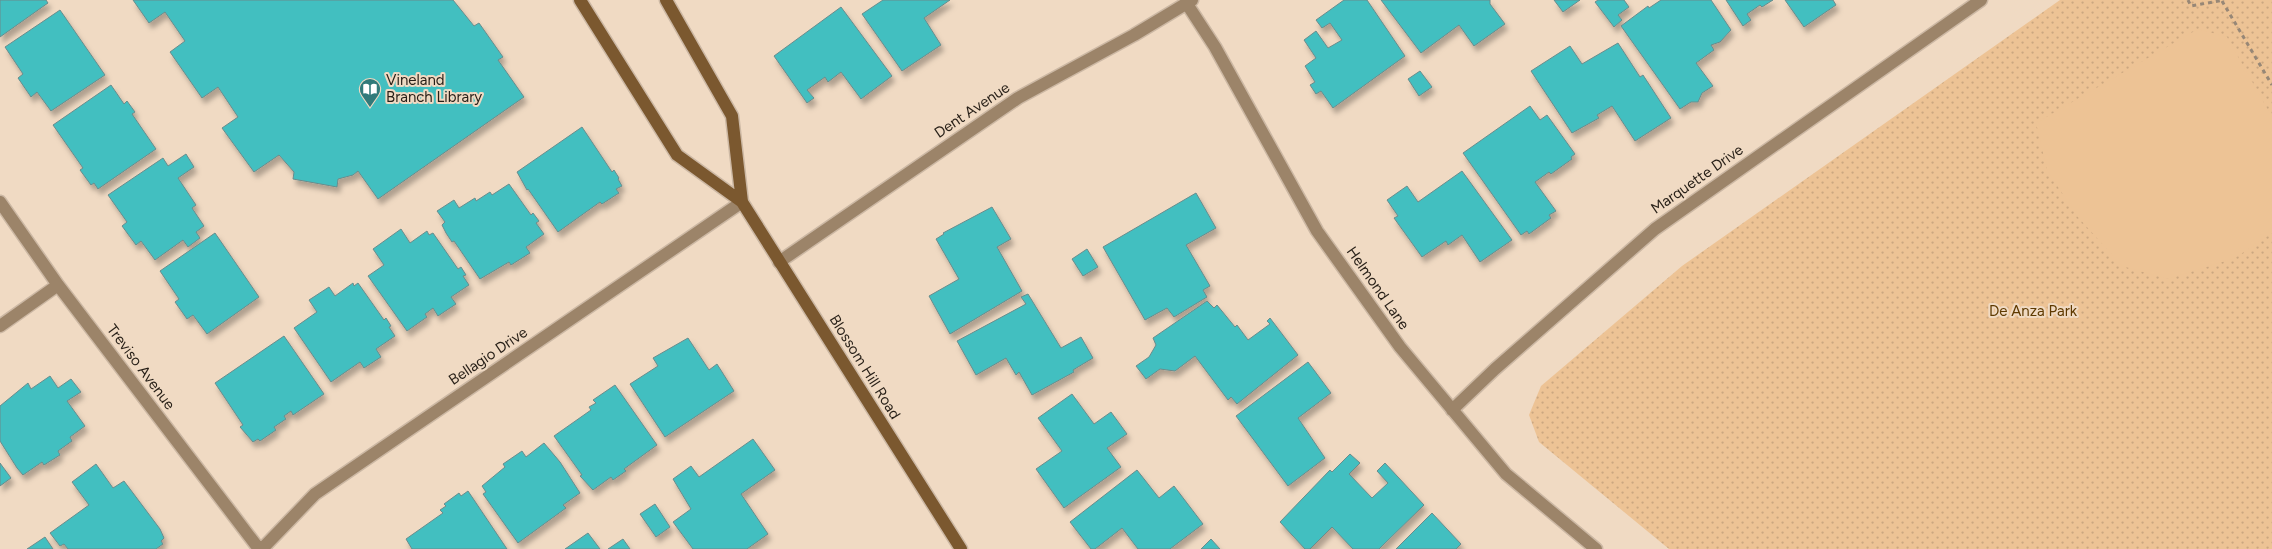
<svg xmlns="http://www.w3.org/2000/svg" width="2272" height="549" viewBox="0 0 2272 549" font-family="Figtree,sans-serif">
	<defs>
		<pattern id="park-dots" width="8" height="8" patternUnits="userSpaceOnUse" patternTransform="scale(1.25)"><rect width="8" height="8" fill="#edc395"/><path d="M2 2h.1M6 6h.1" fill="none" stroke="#cba780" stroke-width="1.8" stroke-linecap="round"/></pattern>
		<filter id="shadow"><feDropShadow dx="3" dy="5.5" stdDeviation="2.5" flood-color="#0004"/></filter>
	</defs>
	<rect width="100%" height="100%" fill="#f0dac3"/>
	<path fill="url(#park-dots)" d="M2060,0h212v549h-603l-130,-107 -10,-27 12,-29 141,-120z"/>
	<path fill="#edc395" d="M2198,29l29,8 45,80v116l-37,25 -67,21 -46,-13 -45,-50 -30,-46 -11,-47z"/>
	<path fill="#42bfc0" stroke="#698c8c" filter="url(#shadow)" d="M0,0h46l2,3 -48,34z
		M133,0h320l21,26 5,-3 24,34 -5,3 26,37 -146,102 -20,-28 -5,4 -15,4 -1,8 -44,-8 1,-7 -15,-17 -25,17 -32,-44 16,-11 -20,-30 -16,11 -32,-46 15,-11 -20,-29 -16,11z
		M883,0h67l-26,18 17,27 -39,26 -40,-57z
		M1344,0h23l38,56 -72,52 -12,-17 -5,3 -6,-9 5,-3 -10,-16 11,-8 -12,-18 12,-9 12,17 14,-8 -12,-17 -8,5 -6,-8z
		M1381,0h109v4l15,20 -31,22 -15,-21 -38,28z
		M1554,0h26l-17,12z
		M1598,0h26l5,7 -11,8 4,5 -8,7 -19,-25z
		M1661,0h50l20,30 -11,12 -9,3 3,5 -18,13 17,23 -11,7 -4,9h-7l-11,7 -59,-83 27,-20 1,2z
		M1726,0h47l-11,7 -2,-2 -13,9 4,6 -8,6z
		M1785,0h48l3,5 -32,22z
		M841,7l51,69 -31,23 -20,-27 -13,10 -3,-5 -18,13 7,8 -7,5 -33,-47z
		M60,10l45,65 -54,36 -14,-19 -6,5 -13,-19 5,-4 -18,-27z
		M1618,43l22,34 3,-2 28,43 -36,23 -23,-35 -15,9 2,3 -27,15 -41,-62 39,-25 12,18z
		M1420,71l12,16 -13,9 -11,-17z
		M111,85l13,19 3,-3 8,11 -3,2 24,35 -58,40 -4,-6 -3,2 -11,-15 3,-2 -30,-43z
		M1530,106l10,14 7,-5 28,39 -4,3 1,2 -21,15 -2,-2 -14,10 21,29 -7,4 2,3 -22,16 -2,-3 -6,4 -58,-82z
		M582,127l30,45 2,-2 5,8 -1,1 4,7 -6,3 3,4 -17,11 -2,-2 -42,30 -30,-43 -1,1 -10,-18z
		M186,154l8,13 -16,11 18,27 -4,3 12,18 -8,6 4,6 -12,9 -5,-7 -28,20 -14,-19 -5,4 -14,-19 5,-4 -19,-27 55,-37 5,8z
		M1462,171l50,69 -32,22 -18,-27 -14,10 -2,-4 -24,16 -28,-39 4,-2 -11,-16 20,-14 11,16z
		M509,184l22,31 2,-2 6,8 -3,2 8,11 -18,13 4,6 -19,12 -2,-3 -29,17 -26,-38 -2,1 -6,-9 -4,-8 3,-3 -8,-11 17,-11 5,8 16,-10 1,3 14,-9 2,3z
		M1196,193l20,35 -30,17 24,41 -7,4 4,7 -33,20 -7,-9 -22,12 -42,-73z
		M992,207l19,32 -14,8 25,44 -72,43 -21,-38 30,-17 -23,-40 8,-5 -1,-1z
		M401,229l9,14 17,-12 2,4 4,-2 25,36 3,-2 5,8 -3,1 6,9 -18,12 5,7 -18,12 -5,-8 -8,6 2,3 -20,14 -39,-55 16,-11 -11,-16z
		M215,233l44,64 -52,37 -14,-19 -6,4 -12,-17 4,-3 -19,-28z
		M1087,249l11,18 -15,9 -11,-17z
		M353,283l1,3 4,-3 26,37 2,-2 5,8 -2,1 6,9 -19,13 5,8 -17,11 -4,-6 -29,20 -37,-54 23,-16 -8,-12 20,-13 6,9z
		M1028,294l33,54 20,-11 12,21 -20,12 1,2 -42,23 -13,-23 -3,3 -10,-17 -30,17 -19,-34 69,-37 -5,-7z
		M1207,301l7,7 3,-3 18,22 2,-2 11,15 22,-16 -3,-3 3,-3 28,37 -61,49 -6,-7 -3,3 -33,-44 -20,15 -15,-2 -14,10 -10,-13 13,-9 7,-12 -3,-7z
		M284,336l40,58 -31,21 -2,-4 -7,5 2,3 -12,8 2,3 -16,11 -2,-2 -5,3 -13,-15 3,-2 -28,-42z
		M688,338l21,32 8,-6 17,27 -69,46 -35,-53 28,-18 -5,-8z
		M1308,362l23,31 -33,25 27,40 -37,28 -52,-70z
		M50,376l8,12 13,-9 10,13 -14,9 18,25 -15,11 2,4 -14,10 2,4 -16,10 -2,-3 -19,13 -6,-7 -17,-27v-35l28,-23 3,6z
		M615,385l42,60 -33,24 2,2 -13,9 -2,-3 -18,13 -13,-14 2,-1 -28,-39 37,-26 -2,-3 7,-4 -3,-3z
		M1072,394l22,30 17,-12 16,22 -20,14 14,19 -57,41 -28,-39 26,-18 -24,-33z
		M753,439l22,31 -34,24 27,40 -21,15h-54l-20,-27 18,-13 -18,-30 18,-13 8,11z
		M544,443l16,19 20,31 -17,12 3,3 -48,35 -35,-49 3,-2 -4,-6 23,-19 -2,-3 19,-13 4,6z
		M1350,454l10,9 -11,11 23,24 16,-15 -11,-12 8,-8 39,42 -45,44h-26l-21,-22 -22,22h-5l-25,-27 50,-52 2,2z
		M0,463l11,15 -11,8z
		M96,464l17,24 11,-7 36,48 4,9 -3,3 2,3 -7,5h-88l-4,-5 -4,2 -10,-13 39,-28 -17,-23z
		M1137,470l22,28 15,-12 29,38 -33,25h-32l-16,-21 -27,21h-4l-21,-27z
		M468,491l39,58h-95l-6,-10 37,-26 -3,-3 6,-4 -2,-2 15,-11 2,3z
		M655,504l15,23 -14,10 -16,-23z
		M1432,513l29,31 -5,5h-60z
		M588,533l12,16h-35z
		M45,537l8,12h-26z
		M623,539l7,10h-22z
		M1211,539l9,10h-19z"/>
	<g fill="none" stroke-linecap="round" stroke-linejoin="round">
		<g stroke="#ccb8a4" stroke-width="15">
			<path id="minor" d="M1187,4l28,43 102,184 83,116 106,127 90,75
				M0,202l58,83 201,264
				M779,262l239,-164 116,-63 58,-35
				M0,326l58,-41
				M1452,410l43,-41 160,-140 326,-229
				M262,549l53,-55 427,-292"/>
		</g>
		<g stroke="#ccb8a4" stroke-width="15">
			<path id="secondary" d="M580,0l97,155 65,47 219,347
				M666,0l66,116 10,86"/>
		</g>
		<path stroke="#978776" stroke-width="3" stroke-dasharray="4 4" stroke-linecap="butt" d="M2188,0l3,6 33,-6
			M2222,1l50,84"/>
		<use href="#minor" stroke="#9c8469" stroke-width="12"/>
		<use href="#secondary" stroke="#7b582f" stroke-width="12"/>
	</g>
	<defs>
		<g id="library-pin" transform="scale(1.125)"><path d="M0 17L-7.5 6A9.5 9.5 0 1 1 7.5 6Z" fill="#317a7a" stroke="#f0dac3"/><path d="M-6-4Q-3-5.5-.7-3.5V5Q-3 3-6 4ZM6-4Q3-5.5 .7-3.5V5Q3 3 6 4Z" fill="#fff"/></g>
	</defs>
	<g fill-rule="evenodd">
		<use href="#library-pin" x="370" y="89"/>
	</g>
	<g text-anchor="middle" stroke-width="4" stroke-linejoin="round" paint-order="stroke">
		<g font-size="15" fill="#271f17" stroke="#f0dac3" text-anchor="start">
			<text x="386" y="85">Vineland<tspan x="386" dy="17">Branch Library</tspan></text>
		</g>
		<g font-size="15" fill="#271f17" stroke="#f0dac3">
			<text transform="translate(972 110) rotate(-34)" y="5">Dent Avenue</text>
			<text transform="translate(1697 179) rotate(-35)" y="5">Marquette Drive</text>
			<text transform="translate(1378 288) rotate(55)" y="5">Helmond Lane</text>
			<text transform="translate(488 356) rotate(-34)" y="5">Bellagio Drive</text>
			<text transform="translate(141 367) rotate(53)" y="5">Treviso Avenue</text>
			<text transform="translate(865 367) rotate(58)" y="5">Blossom Hill Road</text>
		</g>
		<g font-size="15" fill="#5f3a01" stroke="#f0dac3">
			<text x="2033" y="316">De Anza Park</text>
		</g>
	</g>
</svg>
